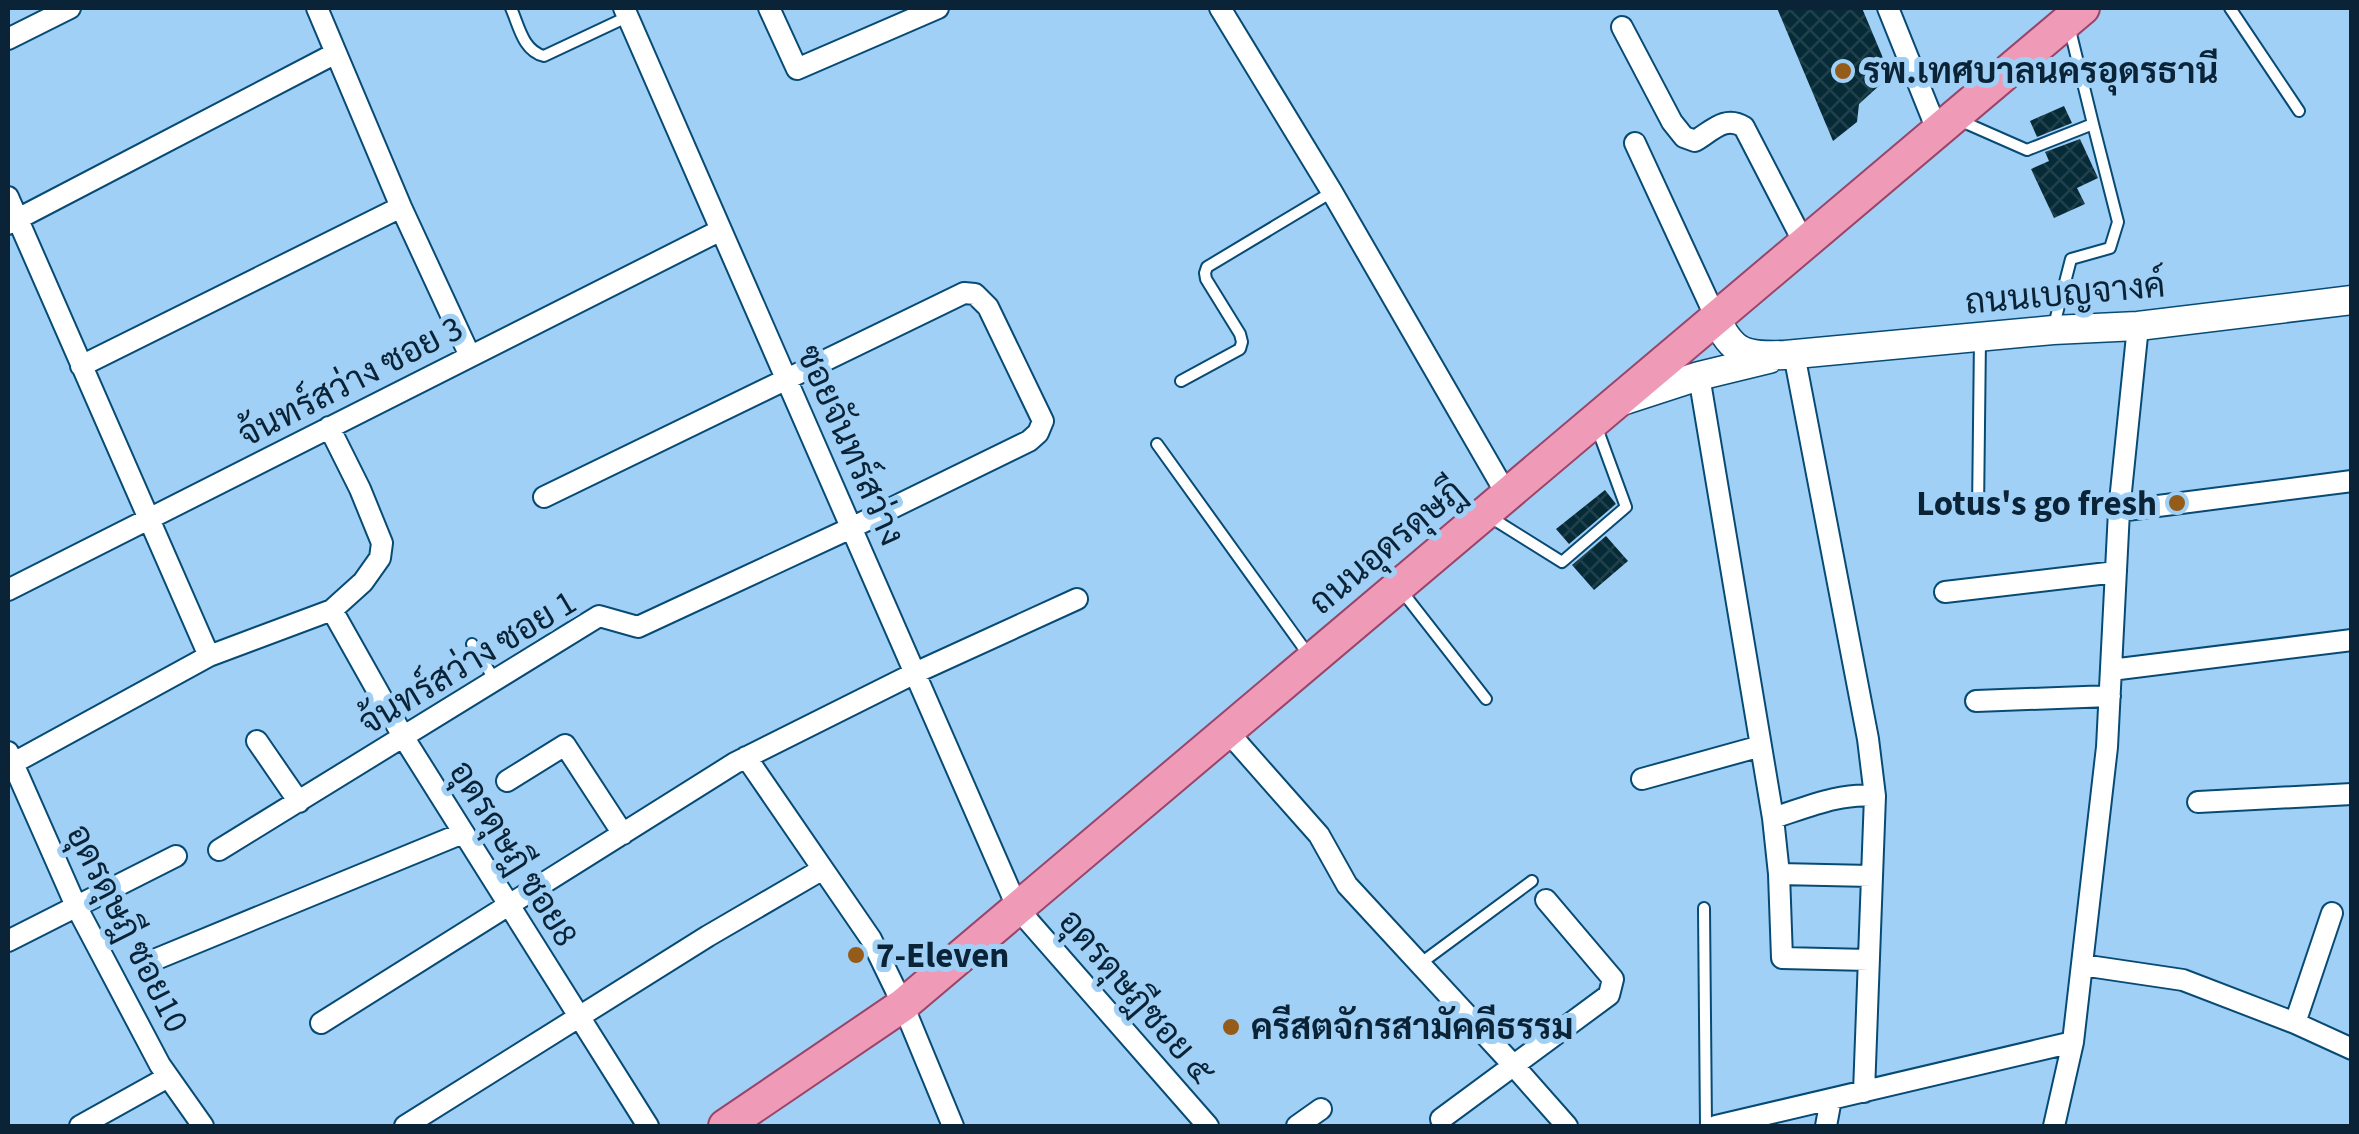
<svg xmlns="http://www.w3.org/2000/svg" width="2359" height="1134" viewBox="0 0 2359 1134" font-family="'Source Sans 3',Sarabun,sans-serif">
	<defs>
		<pattern id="building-cross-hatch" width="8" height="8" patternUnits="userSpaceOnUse" patternTransform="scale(2.5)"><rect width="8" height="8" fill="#062b37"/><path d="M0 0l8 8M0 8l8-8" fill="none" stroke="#20414c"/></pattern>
	</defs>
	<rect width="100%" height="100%" fill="#a1d0f7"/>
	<path fill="url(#building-cross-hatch)" d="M1777,8h85l21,50 -2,26 -22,20 -2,18 -24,19z
		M2064,106l8,17 -35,14 -7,-16z
		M2080,139l18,39 -21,10 8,16 -31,14 -23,-49 18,-8 -4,-9z
		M1605,490l11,14 -47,40 -13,-15z
		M1606,536l22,25 -34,29 -22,-25z"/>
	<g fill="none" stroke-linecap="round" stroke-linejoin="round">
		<g stroke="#074b75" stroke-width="14">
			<path id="service" d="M511,8c8,18 12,43 33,48l83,-39
				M2230,8l69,103
				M1961,121l66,29 66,-26 -24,-98
				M2053,329l18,-70 39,-11 8,-26 -25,-98
				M1181,381l59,-32 2,-7 -2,-8 -34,-55 -1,-6 2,-6 125,-75
				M1157,444l151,210
				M1978,512l2,-174
				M1490,517l72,45 64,-55 -29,-79
				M1401,590l85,109
				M472,644l23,36
				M1704,908l2,218
				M1421,963l111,-82"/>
		</g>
		<g stroke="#074b75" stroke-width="24">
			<path id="minor" d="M317,8l84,199 69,149
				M624,8l394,901 190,217
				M769,8l28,61 141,-61
				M1220,8l112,184 175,303
				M1888,8l49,122
				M1622,27l50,95 12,15 11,4c17,-10 30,-26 49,-14l60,116
				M8,39l62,-31
				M1635,143l81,175
				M8,197l201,459
				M8,224l328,-171
				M1794,354l74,385 7,57 -11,296
				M81,366l320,-159
				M1699,376l74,442 6,56 3,84 87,2
				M2119,511l233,-30
				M8,590l713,-360
				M1945,592l171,-20
				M332,610l72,128 244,388
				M2111,670l241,-30
				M1976,701l134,-5
				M1228,732l91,103 28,50 167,181 53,60
				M257,741l42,61
				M8,752l68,154 84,159 43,61
				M746,757l125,182 32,66 50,121
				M8,766l201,-110 123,-46 31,-28 17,-24 2,-15 -22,-54 -31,-62
				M1642,779l119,-33
				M507,781l58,-36 58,89
				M2198,802l154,-8
				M1773,818c32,-10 68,-26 102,-22
				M219,850l380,-234 39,11 213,-99 178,-87 9,-8 5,-12 -55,-114 -13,-13 -11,-1 -420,204
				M1779,874l92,2
				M8,941l168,-85
				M154,960l309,-127
				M2082,965l101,15 112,43 57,26
				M321,1023l414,-260 180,-90 162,-74
				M2295,1023l37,-110
				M1441,1119l168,-124 4,-16 -67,-79
				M80,1126l88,-49
				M405,1126l303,-190 115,-67
				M1297,1126l24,-17
				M1716,1126l357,-84
				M1826,1126l5,-27
				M2054,1126l19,-84 34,-295 12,-236 19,-185"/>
		</g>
		<g stroke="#074b75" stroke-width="31">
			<path id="tertiary" d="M1716,318c17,37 30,38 69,37l268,-25 85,-4 214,-26
				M1622,401l77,-25 70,-17"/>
		</g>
		<g stroke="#984569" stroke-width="36">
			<path id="primary" d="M725,1126l178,-121 1180,-997"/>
		</g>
		<use href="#service" stroke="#fff" stroke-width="10"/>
		<use href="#minor" stroke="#fff" stroke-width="20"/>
		<use href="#tertiary" stroke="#fff" stroke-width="28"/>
		<use href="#primary" stroke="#ef9ab6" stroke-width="32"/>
	</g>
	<g fill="#955b19" stroke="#a1d0f7" stroke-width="4">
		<circle cx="1843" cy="71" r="10"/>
		<circle cx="2177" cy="503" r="10"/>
		<circle cx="856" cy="955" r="10"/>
		<circle cx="1231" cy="1027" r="10"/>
	</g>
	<g text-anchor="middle" stroke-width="10" stroke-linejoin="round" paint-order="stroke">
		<g font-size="35" font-weight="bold" fill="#0a2336" stroke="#a1d0f7" text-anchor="start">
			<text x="1863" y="83">รพ.เทศบาลนครอุดรธานี</text>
			<text x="2157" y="515" text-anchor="end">Lotus's go fresh</text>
			<text x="876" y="967">7-Eleven</text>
			<text x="1251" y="1039">ครีสตจักรสามัคคีธรรม</text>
		</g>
		<g font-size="35" fill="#0a2336" stroke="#a1d0f7">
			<text transform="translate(2065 293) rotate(-5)" y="12">ถนนเบญจางค์</text>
			<text transform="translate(350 381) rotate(-27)" y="12">จ้นทร์สว่าง ซอย 3</text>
			<text transform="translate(851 445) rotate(66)" y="12">ซอยจันทร์สว่าง</text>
			<text transform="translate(1386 546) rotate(-40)" y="12">ถนนอุดรดุษฎี</text>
			<text transform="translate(467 662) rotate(-31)" y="12">จ้นทร์สว่าง ซอย 1</text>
			<text transform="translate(514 853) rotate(58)" y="12">อุดรดุษฎี ซอย8</text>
			<text transform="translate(128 928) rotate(63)" y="12">อุดรดุษฎี ซอย10</text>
			<text transform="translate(1137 996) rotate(49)" y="12">อุดรดุษฎีซอย ๕</text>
		</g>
	</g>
	<rect width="2359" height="1134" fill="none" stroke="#0a2336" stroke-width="20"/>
</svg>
